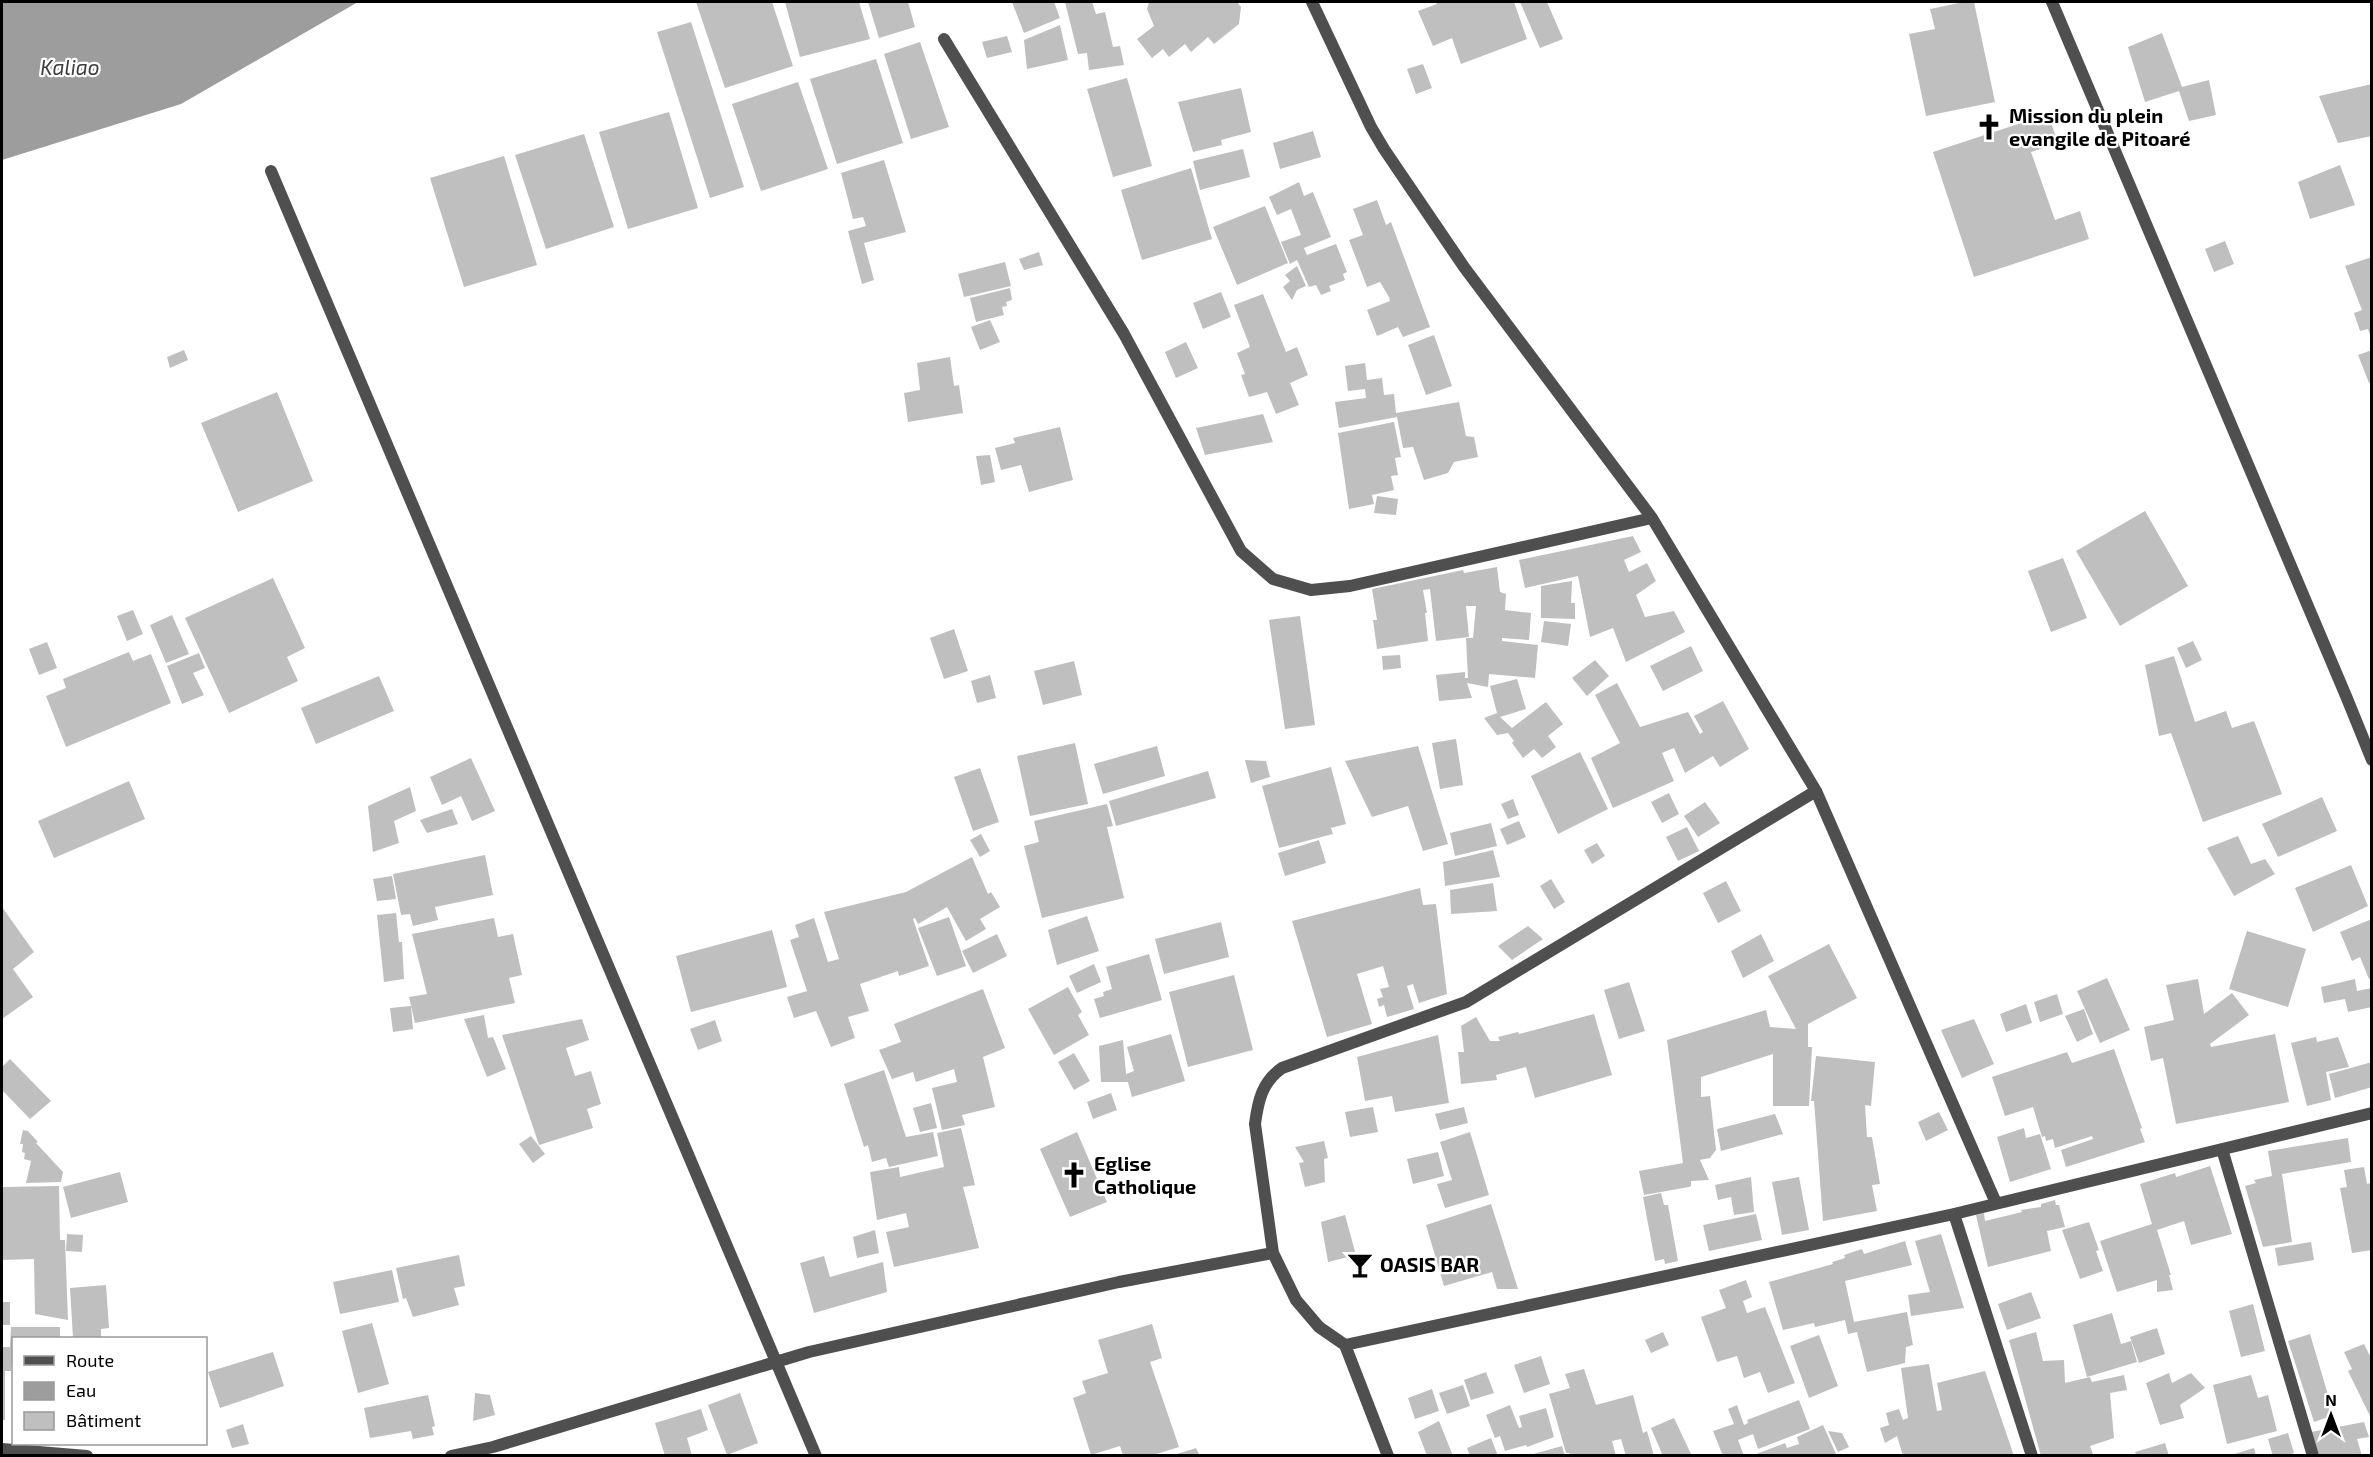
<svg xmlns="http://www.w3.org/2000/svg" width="2373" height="1457" viewBox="0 0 2373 1457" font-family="'Exo 2',sans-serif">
	<rect width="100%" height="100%" fill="#fff"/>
	<path fill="#9d9d9d" d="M2,2h356l-177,102 -179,56z"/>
	<path fill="#bfbfbf" d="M696,2h76l21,64 -68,22z
		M785,2h74l11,37 -70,18z
		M868,2h40l7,25 -36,11z
		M1012,2h42l6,16 -36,15z
		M1065,2h27l4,12 9,-2 8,35 7,-1 4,19 -35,5 -2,-17 -9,1z
		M1149,2h88l4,5 -2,17 -25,20 -6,-7 -17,15 -6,-8 -16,13 -6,-8 -11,9 -15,-19 17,-13 -7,-17z
		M1436,2h78l13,37 -66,25 -9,-26 -19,8 -15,-35 19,-7z
		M1520,2h27l16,37 -23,9z
		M1964,2h10l21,100 -69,14 -17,-82 26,-5 -5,-20z
		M691,22l53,165 -34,11 -53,-166z
		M1060,25l8,35 -41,9 -3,-29z
		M2162,33l20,54 27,-7 7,35 -27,6 -10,-30 -34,11 -17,-55z
		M1007,36l5,16 -25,6 -5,-16z
		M920,42l29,85 -38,12 -27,-85z
		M876,59l27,84 -66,21 -27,-85z
		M1423,64l9,24 -16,6 -9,-25z
		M1127,78l25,88 -39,11 -26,-88z
		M798,82l30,87 -67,22 -29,-87z
		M2372,84v52l-34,7 -19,-47z
		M1241,88l10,44 -30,8 1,5 -29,7 -15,-50z
		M669,112l29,96 -70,21 -29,-97z
		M2048,114l10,29 -27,9 24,68 25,-9 9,28 -115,38 -41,-125z
		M1313,131l8,26 -41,12 -7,-26z
		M584,134l30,93 -68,22 -31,-94z
		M1243,149l7,28 -50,13 -7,-29z
		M504,156l33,109 -73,22 -34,-109z
		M884,160l22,72 -42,11 10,37 -12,4 -14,-53 18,-5 -3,-9 -10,2 -12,-46z
		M2340,165l15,40 -45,14 -12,-37z
		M1191,168l21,71 -70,21 -21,-70z
		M1299,182l5,14 9,-4 18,45 -27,11 3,7 29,-11 11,28 -4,2 2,6 -16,6 2,5 -10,4 -5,-10 -7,2 -12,-27 -7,4 -9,-22 20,-7 -10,-26 -14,6 -8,-18z
		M1377,200l9,25 5,-3 39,105 -27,10 -5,-10 -21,9 -10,-26 23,-9 -1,-4 -9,-15 -13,5 -18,-47 14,-5 -10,-26z
		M1265,206l23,57 -51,22 -24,-58z
		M2225,241l9,23 -20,8 -9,-23z
		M1039,252l4,13 -19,5 -5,-11z
		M2372,257v81h-1l-3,-9 -8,2 -6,-18 8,-3 -17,-44z
		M1005,262l6,24 -47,11 -6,-23z
		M1297,266l9,20 -9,4 -5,10 -9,-13 7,-6 -5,-6z
		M1010,288l2,12 -6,2 1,4 -5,1 2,8 -28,7 -6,-24z
		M1221,292l10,25 -28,12 -10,-26z
		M1263,294l23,58 11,-5 11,28 -18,8 9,22 -23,9 -9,-22 -18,5 -8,-22 4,-1 -8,-21 13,-6 -16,-42z
		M990,320l10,22 -20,8 -9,-23z
		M1434,335l18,51 -26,9 -18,-50z
		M1186,342l12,26 -22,10 -11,-26z
		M184,350l4,10 -18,8 -3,-11z
		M2372,350v32l-3,1 -11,-28z
		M950,357l4,29 5,-1 4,28 -55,9 -4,-29 16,-3 -3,-27z
		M1365,363l2,17 15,-2 2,17 10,-1 2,19 63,-11 7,34 8,1 4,20 -24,5 -6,11 -24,7 -11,-33 -10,1 -6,-31 -58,11 -4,-26 31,-4 -1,-9 -17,2 -3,-25z
		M277,392l36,89 -75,31 -37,-89z
		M1263,414l10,28 -68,13 -9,-27z
		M1394,422l7,35 -6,1 3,17 -7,1 3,14 -22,5 2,9 -25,5 -11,-76z
		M1060,427l13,53 -44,12 -8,-27 -20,5 -6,-22 20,-5 -2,-5z
		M990,455l5,27 -14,3 -5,-29z
		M1377,496l21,3 -2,16 -22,-2z
		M2145,511l43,75 -68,40 -44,-75z
		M1633,536l8,16 -17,8 5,12 18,-9 9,18 -20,14 9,22 29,-6 11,21 -59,30 -13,-34 -23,9 -12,-61 -53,12 -6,-28z
		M2063,558l24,60 -36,14 -23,-61z
		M1497,567l3,25 6,2 -1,16 26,3 -2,27 -27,-2v3l36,4 -3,33 -46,-4 -1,13 -21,-4 5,15 -33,3 -3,-26 29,-3v6h3l-2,-40h7l3,-32h-10l3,31 -33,4 -6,-52 -7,1 4,23h-2l3,28 -51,8 -4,-29h4l-5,-31 91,-19 1,3z
		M273,578l32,70 -18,9 11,24 -69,32 -44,-95z
		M1572,581l-1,22h4v16l-34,-1v-32z
		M133,610l10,24 -16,7 -10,-25z
		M172,615l17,39 -23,9 -16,-38z
		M1300,616l15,109 -30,4 -16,-109z
		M1544,621l27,3 -3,22 -27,-4z
		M954,629l14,42 -24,8 -14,-41z
		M2193,641l9,19 -16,8 -9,-20z
		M47,642l10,26 -18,7 -10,-26z
		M1691,646l12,25 -40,20 -13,-25z
		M129,652l4,9 18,-7 20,49 -105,44 -20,-51 20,-8 -3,-9z
		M199,653l6,15 -12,5 11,22 -22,9 -15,-38z
		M1400,655l1,13 -18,2 -1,-14z
		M2174,656l21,66 31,-11 6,17 22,-7 28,73 -79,28 -32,-89 -12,3 -14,-71z
		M1595,660l14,16 -22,20 -15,-18z
		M1074,661l8,34 -39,10 -9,-34z
		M990,675l6,23 -19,5 -6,-22z
		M379,676l15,35 -78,33 -15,-36z
		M1517,679l9,30 -26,8 12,11 34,-26 17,22 -15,12 8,11 -14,11 -8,-9 -11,9 -11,-15 2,-2 -6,-8 -11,2 -13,-17 13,-5 -7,-27z
		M1617,683l23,44 48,-15 12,22 3,-2 -9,-16 29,-15 26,48 -29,18 -7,-11 -28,17 -11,-25 -12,5 12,28 -61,27 -22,-50 29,-15 -25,-48z
		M1456,739l7,46 -23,4 -8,-46z
		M1075,743l13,61 -58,12 -13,-60z
		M1157,746l8,30 -62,18 -9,-30z
		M1418,746l30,98 -25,7 -15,-45 -36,11 -27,-56z
		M1580,752l28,57 -50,25 -27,-58z
		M471,758l24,53 -23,10 -11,-25 -19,9 -12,-28z
		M1245,760l21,1 4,16 -19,6z
		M1331,767l15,57 -15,4 2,6 -54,14 -17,-62z
		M980,768l19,54 -26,9 -19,-54z
		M1208,771l8,27 -100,28 -7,-25z
		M129,781l16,38 -91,39 -16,-37z
		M410,787l6,24 -22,10 5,22 -26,9 -5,-46z
		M1669,793l10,21 -17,9 -11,-21z
		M2322,797l15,34 -59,26 -16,-33z
		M1513,799l6,16 -11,4 -7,-15z
		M1705,802l15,21 -22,14 -14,-21z
		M1107,804l6,22 -6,1 17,71 -82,20 -18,-72 15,-4 -5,-21z
		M452,809l6,15 -31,9 -7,-13z
		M1519,821l7,16 -19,8 -7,-16z
		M1491,823l6,23 -42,10 -5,-23z
		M1687,827l12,24 -21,10 -12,-24z
		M981,834l9,17 -10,6 -10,-17z
		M2238,836l13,28 14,-5 10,15 -41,22 -27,-48z
		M1319,840l7,23 -41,13 -7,-23z
		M1597,843l8,13 -13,8 -8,-14z
		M1493,850l7,27 -55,9 -2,-24z
		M485,855l8,40 -58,12 3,13 -25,6 -3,-12 -9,1 -8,-41z
		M972,857l16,37 3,-2 9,15 -20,12 6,10 -20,12 -19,-34 -29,17 -3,-6 -2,1 16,47 -30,10 -1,-5 -38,13 9,27 -21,6 7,21 -24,9 -15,-36 -22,7 -7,-21 20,-6 -17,-51 9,-3 -4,-12 19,-7 14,44 11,-3 -15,-47 82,-20z
		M2351,865l17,41 -55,26 -18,-44z
		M392,876l4,23 -19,2 -4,-22z
		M1551,879l14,23 -11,7 -14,-23z
		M1726,881l15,30 -23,12 -15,-30z
		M1493,883l4,28 -46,3 -1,-24z
		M1420,888l3,17 13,-1 11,90 -28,9 -6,-19 -6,2 7,23 -27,8 -3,-12 -5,2 -2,-8 6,-2 -3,-8 9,-2 -6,-21 -26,8 15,50 -45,13 -35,-116z
		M2,907l32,45 -21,17 20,28 -31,22z
		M396,913l3,29h3l2,37 -20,3 -7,-67z
		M1087,916l12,35 -42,14 -9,-35z
		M949,917l17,49 -29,10 -19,-48z
		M494,918l4,19 15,-3 9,41 -13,3 6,25 -100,20 -6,-26 18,-3 -15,-60z
		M2372,919v59l-3,1 -9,-22 -8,4 -12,-29z
		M1221,922l8,35 -65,17 -9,-35z
		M1528,926l15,13 -31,21 -14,-14z
		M772,930l15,57 -96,25 -15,-56z
		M2247,931l59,18 -18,58 -59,-18z
		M997,934l10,22 -34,17 -11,-22z
		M1761,934l13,27 -31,17 -12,-27z
		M1829,944l28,54 -49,26v23h4l-3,59h-36v-52l-72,23v20l9,-1 6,54 -6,8 -10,2 9,20 -18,1v5l-2,1 -45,8 -5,-24 44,-8 -16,-123 99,-30 4,17 26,2 -28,-53z
		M1149,954l13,46 -62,18 -6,-19 10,-3 -1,-4 9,-3 -6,-22z
		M1094,964l7,18 -24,11 -8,-17z
		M1234,975l19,75 -65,17 -19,-75z
		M2107,978l23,52 -30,13 -23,-52z
		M2198,979l6,35 28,-21 17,22 -39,29 1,3 64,-13 14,68 -113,22 -13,-66 -12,3 -7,-34 30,-7 -8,-35z
		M2355,979l2,12 15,-3v19l-24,5 -3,-13 -21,4 -3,-16z
		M1629,982l16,49 -26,8 -15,-49z
		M1068,987l14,25 -4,3 11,20 -35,20 -26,-46z
		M983,989l22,59 -22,9 12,50 -33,8 3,10 -23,5 -10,-42 25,-6 -3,-13 -38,13 -3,-10 -21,7 -13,-29 22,-8 -7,-18z
		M2057,994l6,20 -23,8 -6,-20z
		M2026,1004l6,19 -26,9 -6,-18z
		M411,1006l2,23 -20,3 -3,-24z
		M2084,1009l9,25 -16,8 -12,-26z
		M1594,1014l18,61 -77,23 -9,-31 -30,8 1,5 -36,4 -3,-32h6l-3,-26 15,-9 14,24h10l-2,-4 20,-5 1,2z
		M484,1015l4,23 5,-1 13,32 -19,8 -23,-58z
		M582,1019l7,21 -23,8 9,28 16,-5 10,33 -14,5 6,19 -54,17 -37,-110z
		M1974,1019l20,45 -32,14 -21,-48z
		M715,1020l7,21 -24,9 -8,-21z
		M1171,1034l14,47 -53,16 -4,-15h-27l-2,-36 24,-6 3,34 8,-3 -7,-24z
		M1438,1035l11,68 -54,9 -3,-16 -27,5 -8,-44z
		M2316,1037l1,5 21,-5 11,30 -23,5 5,28 -24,6 -16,-63z
		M2114,1049l28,79 -2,1 5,13 -79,25 -5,-17 32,-11 -1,-3 -37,12 -2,-9 -7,2 -1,-5 -3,1 -9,-30 -28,9 -13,-39 75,-25 5,11z
		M1074,1053l16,28 -16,9 -16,-28z
		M1816,1056l59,6 -4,44 -6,-1 2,32h5l8,47 -8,1 5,26 -54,10 -9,-120h-3z
		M10,1059l41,42 -21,18 -28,-29v-23z
		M2372,1062v25l-37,11 -6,-24z
		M884,1070l22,67 27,-5 5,24 -49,11 -3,-9 -14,4 -4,-17 -4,2 -20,-63z
		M1111,1093l6,17 -24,9 -6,-17z
		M931,1103l6,25 -17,4 -7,-24z
		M1373,1107l5,25 -28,5 -5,-25z
		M1464,1107l4,16 -28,7 -5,-16z
		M1939,1112l9,18 -22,11 -8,-19z
		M1775,1114l8,20 -62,17 -4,-22z
		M961,1128l14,57 -12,2 16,61 -85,19 -8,-35 23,-5 -3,-14 -29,7 -7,-48 29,-5 1,10 44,-10 -7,-34z
		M2024,1128l2,10 14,-4 11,35 -41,13 -13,-45z
		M23,1130l5,1 10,11 -2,1 27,29 -2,10 -35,1 5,-22 -7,-2 1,-6 -3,-1 1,-8h-3z
		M1077,1132l30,70 -37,15 -30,-68z
		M1470,1132l19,63 -44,13 -8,-24 15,-4 -12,-38z
		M531,1136l14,18 -12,9 -14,-19z
		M2348,1138l3,24 -69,12 10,68 -29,5 -18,-61 11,-3 -2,-3 18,-4 -4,-25z
		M1324,1141l4,17 -4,1 1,23 -20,5 -6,-24 5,-1 -9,-15z
		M1438,1152l6,24 -31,8 -6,-25z
		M2210,1166l22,68 -41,11 -7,-24 -27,9 14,45h-2l4,15 -16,2v-12l-40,12 -17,-51 52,-17 -12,-40 35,-11 1,4z
		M2364,1167l3,17 3,-1 2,8v59l-20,3 -12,-65 7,-1 -3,-17z
		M120,1172l8,30 -57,16 -8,-31z
		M1751,1177l3,35 -20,3 -3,-18 -13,3 -3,-15z
		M1799,1177l10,53 -27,5 -10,-53z
		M59,1186l1,54h5l3,80 -33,-6 -1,-55 -32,1v-73z
		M1661,1193l3,12h4l10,56 -13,3 -1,-5 -9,2 -12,-64z
		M2055,1200l1,5h3l6,22 -18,4 4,20 -63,16 -12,-52 8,-2 1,8 37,-9 -1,-2 20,-3v-3z
		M1491,1204l27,85h-21l-5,-17 -48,14 -18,-61z
		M1756,1214l6,26 -53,11 -6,-26z
		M1345,1215l11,40 -28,7 -7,-40z
		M2089,1222l10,28 -3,1 7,20 -23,8 -18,-49z
		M875,1230l4,23 -22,5 -4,-21z
		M67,1234l16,1 -1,17 -16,-1z
		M1941,1234l23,74 -53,8 -3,-21 22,-3 -15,-51z
		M1905,1241l7,24 -67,16 9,41 53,-10 6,33 -7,2 -1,16 -38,9 -10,-40 -9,2 -3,-14 -30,7 -1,-4 -31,7 -14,-48 64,-18 -1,-2 13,-4 -1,-3 18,-6 2,5z
		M2311,1242l3,18 -36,6 -3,-18z
		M459,1255l6,31 -11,2 5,17 -46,12 -7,-19 -3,1 -7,-31z
		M824,1256l6,21 53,-15 4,30 -73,21 -14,-50z
		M392,1270l7,32 -59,12 -7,-32z
		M1746,1280l6,17 -9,4 4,12 18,-6 30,76 -27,10 -8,-21 -16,6 -7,-22 -20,6 -16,-45 25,-9 -7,-18z
		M106,1285l3,43 -8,1v9h-28l-3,-50z
		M2031,1292l10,26 -34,12 -9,-26z
		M2,1302h8v23h-8z
		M2253,1304l12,47 -24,6 -12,-46z
		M2112,1313l9,31 10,-3 6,21 -50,15 -14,-52z
		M372,1323l17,61 -31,9 -16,-62z
		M1152,1324l10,34 -12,4 29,85 -29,9h-27l-3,-10 -29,9 -18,-57 13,-5 -4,-12 26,-8 -10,-33z
		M11,1327h49v11h-46l-3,33h-6v49h-3v-73h8z
		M2157,1328l8,26 -26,9 -9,-26z
		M1663,1332l6,13 -18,8 -6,-13z
		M2036,1332l7,29 21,-1 1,23 25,-6 2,5 32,-7 3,15 -17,3 4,45 -24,8 3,8 -52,2 -32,-116z
		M2310,1334l24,81 -20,7 -26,-81z
		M1819,1335l19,51 -29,12 -19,-52z
		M2364,1344l8,16v60l-24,-49 4,-2 -8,-17z
		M273,1352l11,34 -64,22 -12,-36z
		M1541,1356l9,28 -26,9 -10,-28z
		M1929,1364l8,47 5,-1 -5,-27 48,-12 29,85h-111l-6,-20 -12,7 -5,-15 9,-3 -3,-12 13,-4 4,11 5,-2 -7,-50z
		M1584,1369l12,36 37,-10 10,38 4,-2 7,25h-28l-5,-17 -9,2 4,15h-46l-1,-3h-3l-17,-59 21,-6 -5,-14z
		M1486,1372l8,21 -23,7 -7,-20z
		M2169,1373l3,10 19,-10 14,15 -25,17 4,13 -24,7 -14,-42z
		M2251,1375l7,23 10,-3 9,36 -50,13 -14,-59z
		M1463,1385l7,21 -23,8 -8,-21z
		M1432,1389l7,22 -24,8 -7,-21z
		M475,1393l15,2 5,20 -22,6z
		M740,1393l18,50 -31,12 -19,-50z
		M428,1395l7,31 -3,1 2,8 -21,4 -2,-8 -41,7 -6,-30z
		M1799,1400l11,29 -52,20 -5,-15 -15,6 6,16h-21l-10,-25 21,-7 -6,-15 9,-4 7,20 4,-2 -1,-3z
		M1510,1405l9,23 3,-1 -3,-11 27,-8 8,29 -27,10 -1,-2 -21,6 -5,-15 -5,2 -9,-23z
		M701,1409l7,21 -21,8 5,18h-27l-10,-33z
		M1674,1418l18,38h-29l-12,-28z
		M1439,1421l14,35h-26l-9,-24z
		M2364,1422l5,15 -12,2 5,17h-43l-8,-24z
		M243,1424l6,20 -17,4 -6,-18z
		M1823,1425l14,31h-86l34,-13 2,5 12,-4 -2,-7z
		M1828,1431l14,2 7,14 -11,5z
		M2288,1433l6,20 -9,3h-12l-5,-17z
		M1491,1438l7,18h-28l-3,-8z
		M2165,1443l4,13h-32l-2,-4z
		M1562,1446l3,10h-35v-1z
		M1196,1448l4,8h-26v-1z
		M2254,1448l2,8h-25v-1z"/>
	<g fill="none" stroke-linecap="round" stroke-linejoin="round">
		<path stroke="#4f4f4f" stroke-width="12" d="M1312,2l59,125 13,22 80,118 188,251 164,273 180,412
			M2052,2l294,694 26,64
			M944,39l180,295 117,217 32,28 38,11 39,-4 302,-68
			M271,171l545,1285
			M2222,1149l91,307
			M1954,1214l78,242
			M1273,1253l-18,-129c3,-23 7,-42 27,-56l184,-66 350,-211
			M1345,1345l609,-131 418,-101
			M2,1449l85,7
			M451,1456l42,-9 316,-95 310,-70 154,-29 23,47 23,27 26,18 43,111"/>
	</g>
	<defs>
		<g id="church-bare" transform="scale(2.07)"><path d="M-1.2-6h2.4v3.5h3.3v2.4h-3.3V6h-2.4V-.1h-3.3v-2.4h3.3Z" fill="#000" stroke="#fff" stroke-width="2.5" paint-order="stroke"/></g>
		<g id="bar-bare" transform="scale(2.07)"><path d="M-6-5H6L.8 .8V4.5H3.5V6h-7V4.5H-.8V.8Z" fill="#000" stroke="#fff" stroke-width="2.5" paint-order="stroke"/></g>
	</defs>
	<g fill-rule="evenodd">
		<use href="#church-bare" x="1989" y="127"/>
		<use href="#church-bare" x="1074" y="1175"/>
		<use href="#bar-bare" x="1360" y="1265"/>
	</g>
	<g text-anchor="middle" stroke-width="4.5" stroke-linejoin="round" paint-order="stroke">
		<g font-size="20" font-weight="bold" fill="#000" stroke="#fff" text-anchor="start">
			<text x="2009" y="123">Mission du plein<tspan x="2009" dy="23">evangile de Pitoaré</tspan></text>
			<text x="1094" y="1171">Eglise<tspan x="1094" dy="23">Catholique</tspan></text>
			<text x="1380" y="1272">OASIS BAR</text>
		</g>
		<g font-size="21" font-style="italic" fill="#3e3e3e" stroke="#fff">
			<text x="70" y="75">Kaliao</text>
		</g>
	</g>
	<rect width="2373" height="1457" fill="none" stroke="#000000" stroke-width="6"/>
	<rect x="12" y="1337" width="195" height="108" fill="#ffffff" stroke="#999999" stroke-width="1.5"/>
	<rect x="24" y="1356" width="30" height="9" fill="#4f4f4f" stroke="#999999" stroke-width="1.5"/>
	<text x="66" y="1367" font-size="18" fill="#000000">Route</text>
	<rect x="24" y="1382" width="30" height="18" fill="#9d9d9d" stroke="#999999" stroke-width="1.5"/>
	<text x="66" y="1397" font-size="18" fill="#000000">Eau</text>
	<rect x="24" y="1412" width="30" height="18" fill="#bfbfbf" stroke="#999999" stroke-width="1.5"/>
	<text x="66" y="1427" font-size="18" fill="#000000">Bâtiment</text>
	<g transform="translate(2331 1415)" stroke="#ffffff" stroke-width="4.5" paint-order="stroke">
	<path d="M0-4.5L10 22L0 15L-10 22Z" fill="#000000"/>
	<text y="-9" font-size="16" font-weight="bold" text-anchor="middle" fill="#000000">N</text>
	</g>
</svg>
